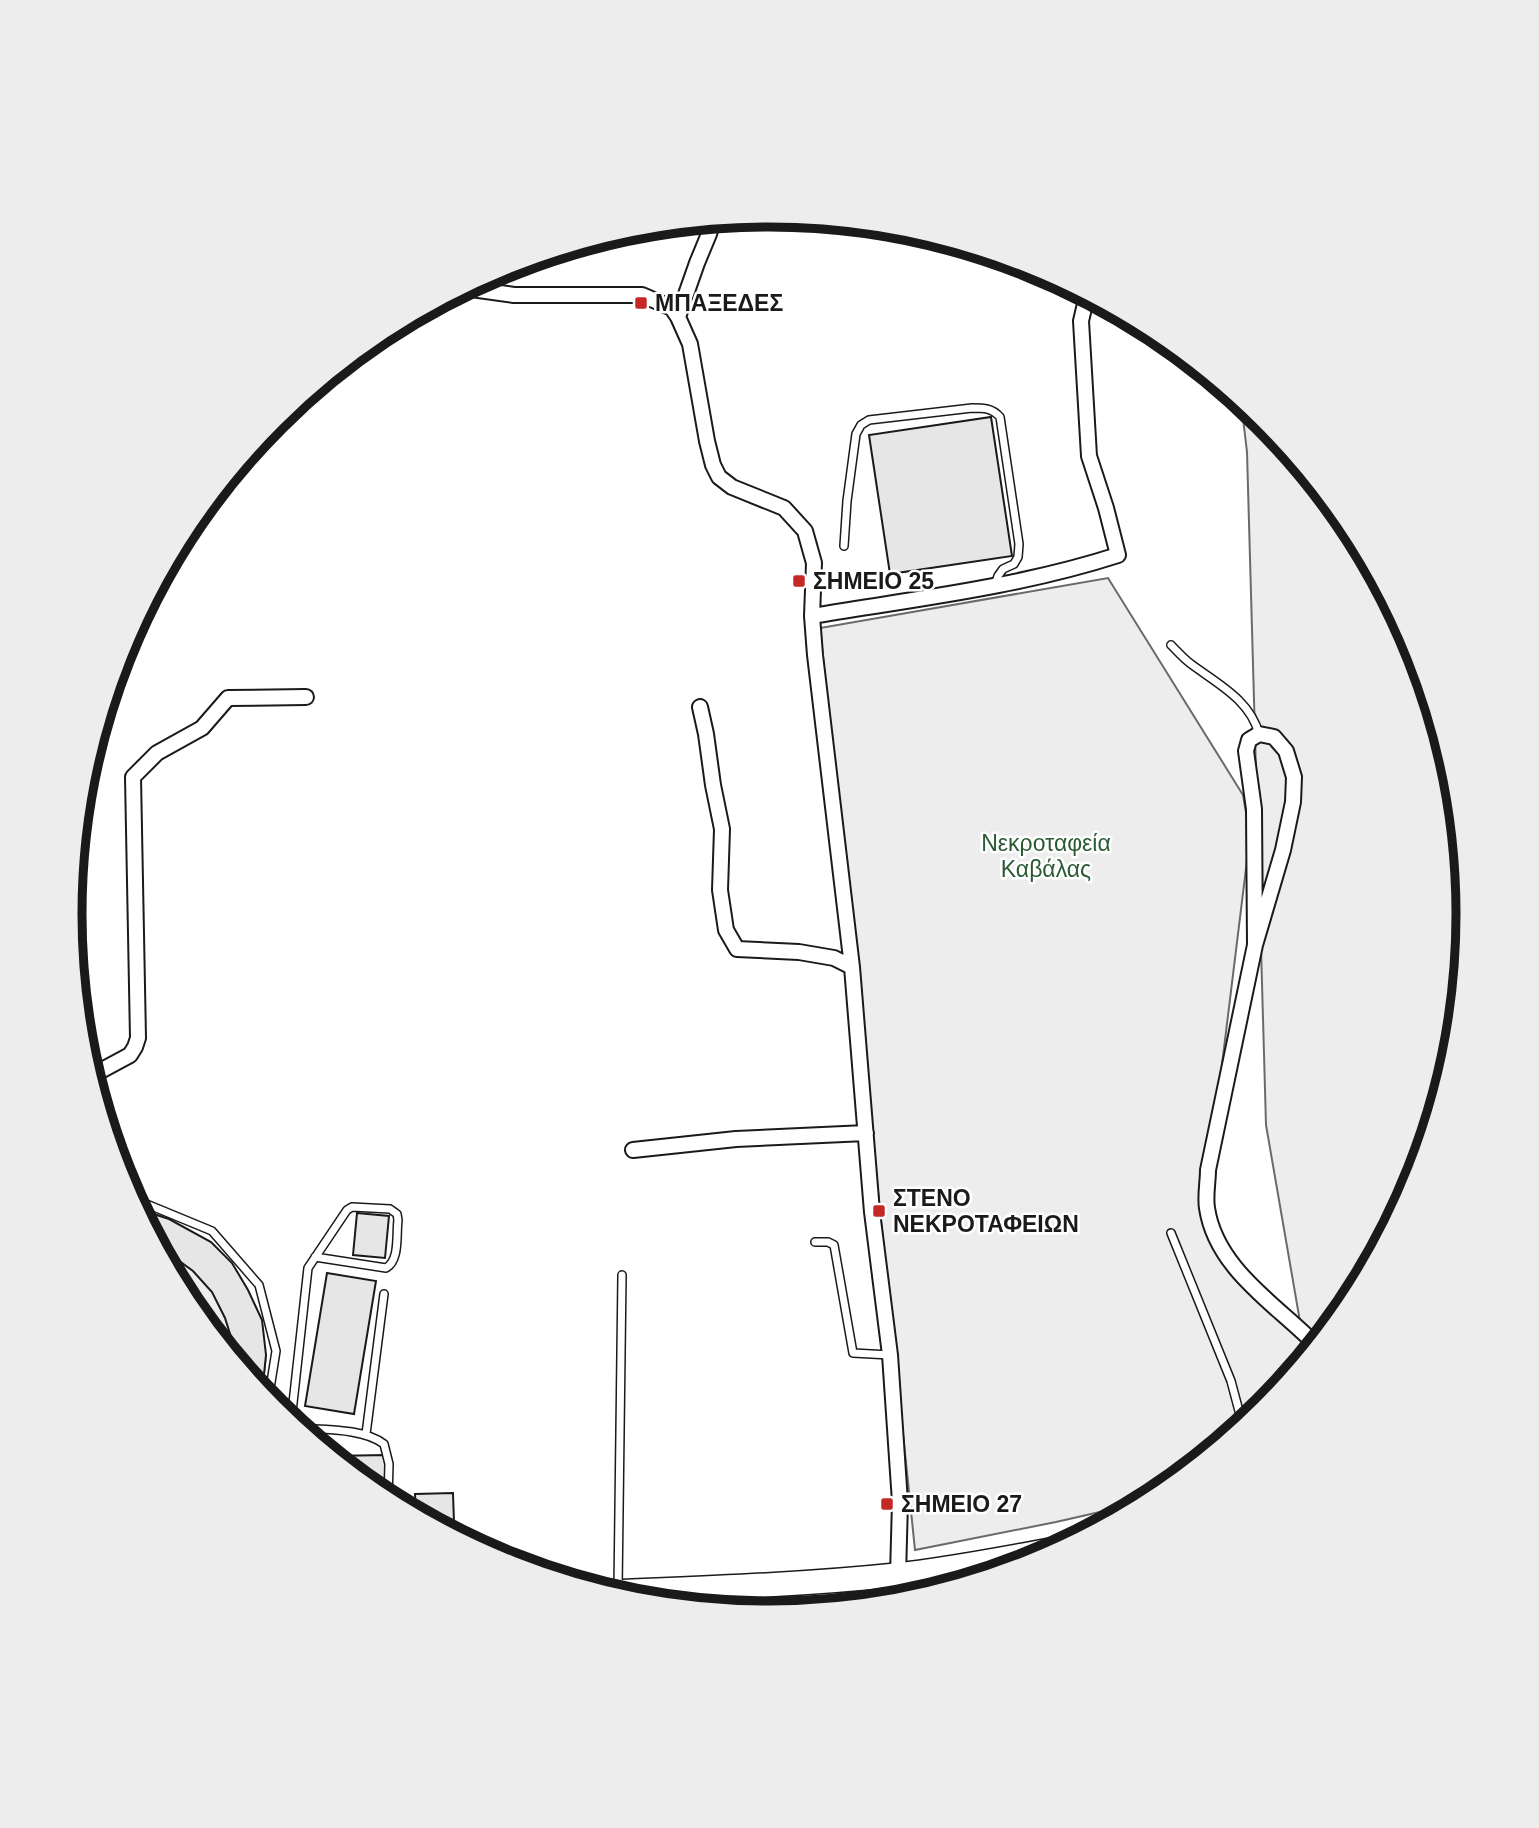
<svg xmlns="http://www.w3.org/2000/svg" width="1539" height="1828" viewBox="0 0 1539 1828" font-family="Arial,sans-serif">
	<rect width="100%" height="100%" fill="#fff"/>
	<path fill="#ededed" stroke="#6a6a6a" stroke-width="2" d="M1241,401l23,19 87,106 65,121 40,131 13,136 -14,137 -39,131 -65,121 -87,106 -106,87 -10,5 -92,21 -141,28 -95,-922 288,-50 135,217 7,41 -43,351 -5,26 6,25 16,24 78,71 -36,-208 -19,-673z
		M138,1209l31,10 97,136 -4,38 -74,-91z"/>
	<path fill="#e6e6e6" stroke="#1a1a1a" stroke-width="2" d="M991,417l21,139 -122,18 -21,-139z
		M138,1209l31,10 42,23 21,21 16,27 14,30 4,35 -4,38 -28,-34 -3,-22 -6,-19 -13,-26 -19,-21 -18,-13 -14,-6z
		M357,1213l32,3 -4,42 -32,-3z
		M327,1273l49,8 -22,133 -49,-8z
		M385,1455l1,42 -5,-2 -48,-39z
		M453,1493l1,30h-21l-17,-9 -1,-20z"/>
	<g fill="none" stroke-linecap="round" stroke-linejoin="round">
		<g stroke="#1a1a1a" stroke-width="10">
			<path id="lane" d="M844,546l3,-45 9,-67 5,-9 8,-5 103,-12c12,0 20,0 28,9l19,127 -1,13 -4,7 -11,5 -5,7 -3,9
				M1171,645c6,6 13,14 20,19 27,20 59,36 68,70
				M132,1198l80,33 47,54 17,66 -8,50
				M1171,1233l60,148 12,45
				M815,1242h13l6,3 19,108 37,2
				M291,1421l17,-153 39,-58 5,-3 38,2 7,5 1,6c-2,15 2,40 -12,48l-71,-11
				M298,1428c26,2 65,0 86,16l5,20 -1,35
				M366,1434l18,-140
				M618,1589l4,-314"/>
		</g>
		<g stroke="#1a1a1a" stroke-width="18">
			<path id="street" d="M464,288l50,7h128l30,13 6,9 12,27 17,97 6,24 6,12 13,10 52,21 21,23 9,32 -2,53 3,39 37,312 20,245 18,143 10,147 -2,73
				M678,317l19,-54 12,-29 4,-14
				M812,616c102,-17 207,-29 306,-61l-12,-47 -17,-52 -8,-135 6,-26
				M700,707l6,27 7,51 9,44 -2,61 6,40 11,19 62,3 35,6 18,9
				M1255,945l-1,-136 -8,-58 3,-11 10,-6 15,3 12,14 8,26 -1,25 -10,48 -28,95 -47,225c0,12 -3,26 -1,38 9,61 70,97 109,137
				M91,1076l39,-21 5,-8 3,-9 -5,-261 24,-24 45,-25 26,-30 78,-1
				M633,1150l103,-11 130,-6"/>
		</g>
		<g stroke="#1a1a1a" stroke-width="26">
			<path id="primary" d="M607,1592c96,-4 193,-7 289,-17 56,-6 110,-17 165,-27"/>
		</g>
		<use href="#lane" stroke="#fff" stroke-width="7"/>
		<use href="#street" stroke="#fff" stroke-width="14"/>
		<use href="#primary" stroke="#fff" stroke-width="23"/>
	</g>
	<g fill="#c62828" stroke="#fff" stroke-width="2.5">
		<rect x="634" y="296" width="14" height="14" rx="3.5"/>
		<rect x="792" y="574" width="14" height="14" rx="3.5"/>
		<rect x="872" y="1204" width="14" height="14" rx="3.5"/>
		<rect x="880" y="1497" width="14" height="14" rx="3.5"/>
	</g>
	<g text-anchor="middle" stroke-width="5" stroke-linejoin="round" paint-order="stroke">
		<g font-size="23" font-weight="bold" fill="#1a1a1a" stroke="#fff" text-anchor="start">
			<text x="655" y="311">ΜΠΑΞΕΔΕΣ</text>
			<text x="813" y="589">ΣΗΜΕΙΟ 25</text>
			<text x="893" y="1206">ΣΤΕΝΟ<tspan x="893" dy="26">ΝΕΚΡΟΤΑΦΕΙΩΝ</tspan></text>
			<text x="901" y="1512">ΣΗΜΕΙΟ 27</text>
		</g>
		<g font-size="23" fill="#2b5a34" stroke="#fff">
			<text x="1046" y="851">Νεκροταφεία<tspan x="1046" dy="26">Καβάλας</tspan></text>
		</g>
	</g>
	<path d="M0 0H1539V1828H0ZM82 914a687 687 0 1 1 1374 0a687 687 0 1 1-1374 0Z" fill="#ededed" fill-rule="evenodd"/>
	<path fill="none" stroke="#1a1a1a" stroke-width="9" d="M82 914a687 687 0 1 1 1374 0a687 687 0 1 1-1374 0Z"/>
</svg>
